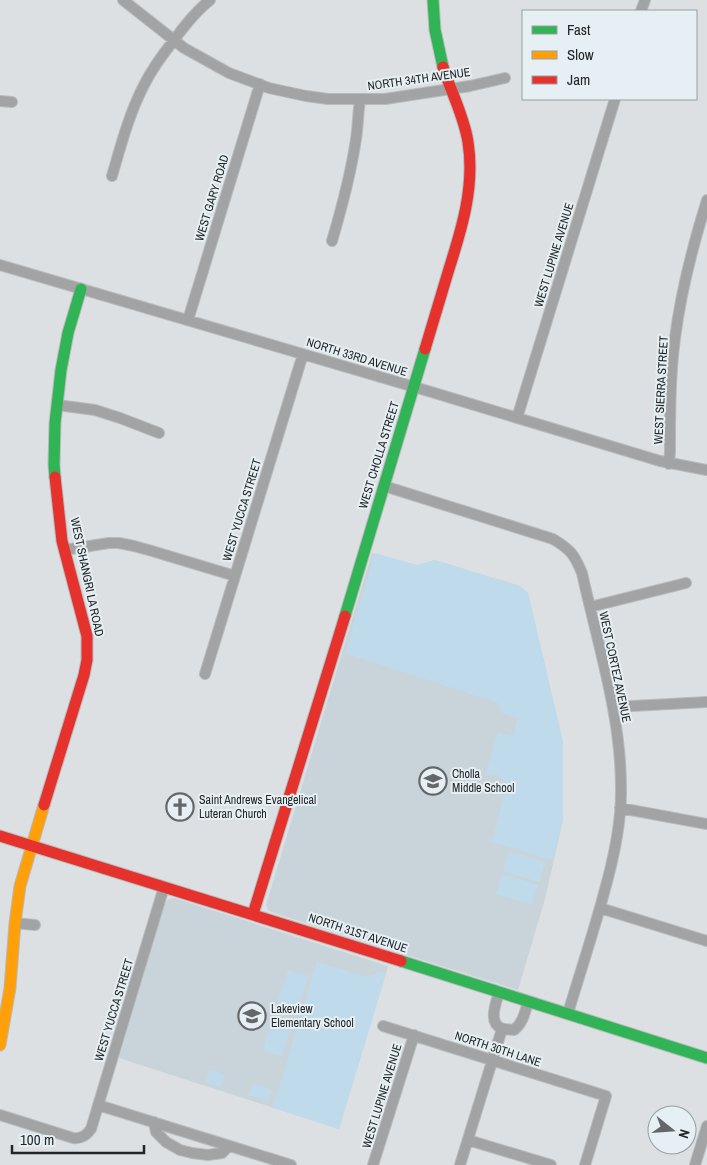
<svg xmlns="http://www.w3.org/2000/svg" width="707" height="1165" viewBox="0 0 707 1165" font-family="'Archivo Narrow',sans-serif">
	<rect width="100%" height="100%" fill="#dce0e3"/>
	<path fill="#c9d4da" d="M372,553l45,12 18,-5 85,26 8,7 35,149v78l-18,79 -27,91 -244,-77 -5,-2 -3,-6z
		M174,898l214,68 -49,163 -220,-71 45,-153 4,-6z"/>
	<path fill="#bfdbeb" d="M375,553l42,12 18,-5 85,26 8,7 35,149v78l-10,40 -61,-18 12,-47 2,-13 -9,-8 -12,2 13,-44 15,5 5,-19 -16,-5 -1,-4 -3,-1 1,-5 -154,-50z
		M509,852l36,10 -6,20 -36,-11z
		M502,874l36,11 -6,19 -36,-10z
		M317,962l50,15 14,-5 5,2 -47,155 -66,-21z
		M288,970l20,6 -10,32 -20,-6z
		M273,1018l19,5 -10,33 -19,-6z
		M210,1070l15,4 -4,13 -15,-5z
		M253,1083l19,7 -4,11 -19,-6z"/>
	<g fill="none" stroke-linecap="round" stroke-linejoin="round">
		<g stroke="#b8bbbd" stroke-width="12">
			<path id="street" d="M123,0l61,48 45,25 40,15 37,8 22,3h57l85,-13 35,-8
				M641,11l4,-11
				M0,101l12,1
				M112,176c9,-31 17,-62 32,-91 8,-16 19,-31 30,-45 11,-15 22,-29 36,-40
				M332,241c10,-34 19,-68 24,-102 2,-13 2,-26 4,-39
				M0,265l428,126 232,70 47,9
				M188,320l72,-236
				M57,405l38,5 25,8 39,15
				M517,418l98,-319
				M669,464l1,-12c0,-38 0,-76 5,-114 6,-47 18,-93 32,-138
				M384,486l169,53c18,11 21,15 29,34 16,73 40,145 39,220 0,34 -8,68 -17,100 -11,41 -24,80 -36,120
				M64,550l45,-7h10l15,3 18,5 83,25
				M590,607l96,-24
				M205,674l98,-320
				M614,707l93,-5
				M620,808l87,16
				M600,908l107,33
				M15,923l20,2
				M499,992c-3,11 -11,30 2,36 4,2 9,1 13,2 9,-7 11,-18 14,-28
				M383,1026l223,70 -21,69
				M98,1105l193,60
				M0,1115l73,23c8,1 13,-2 18,-9l73,-242
				M154,1122l2,10 10,10 14,8 12,3 16,2 14,-2 7,-7
				M468,1140l83,25
				M373,1165l41,-130
				M460,1165l42,-136
				M695,1165l12,-39"/>
		</g>
		<g stroke="#b8bbbd" stroke-width="13">
			<path id="fast" d="M433,0l2,30 8,37
				M55,477l-1,-12 1,-42 6,-53 7,-37 13,-44
				M345,616l80,-267
				M401,961l306,97"/>
		</g>
		<g stroke="#b8bbbd" stroke-width="13">
			<path id="slow" d="M0,1045l10,-57 5,-65 5,-37 24,-81"/>
		</g>
		<g stroke="#b8bbbd" stroke-width="13">
			<path id="jam" d="M425,349c8,-27 16,-53 24,-80 13,-41 26,-83 19,-127 -4,-26 -17,-50 -25,-75
				M44,805l40,-130 3,-15v-24l-25,-95 -7,-64
				M0,836l401,125
				M253,914l92,-298"/>
		</g>
		<use href="#street" stroke="#a1a3a4" stroke-width="10"/>
		<use href="#fast" stroke="#30b455" stroke-width="11"/>
		<use href="#slow" stroke="#ff9f0a" stroke-width="11"/>
		<use href="#jam" stroke="#e5322d" stroke-width="11"/>
	</g>
	<defs>
		<g id="school-ring" transform="scale(1.4375)"><circle r="9.5" fill="#e6eff3" stroke="#646769" stroke-width="1.5"/><path d="M0-5L7-2L0 1L-7-2ZM-4 1L0 2.5L4 1V4Q0 6-4 4Z" fill="#646769"/></g>
		<g id="church-ring" transform="scale(1.4375)"><circle r="9.5" fill="#e6eff3" stroke="#646769" stroke-width="1.5"/><path d="M-1.2-6h2.4v3.5h3.3v2.4h-3.3V6h-2.4V-.1h-3.3v-2.4h3.3Z" fill="#646769"/></g>
	</defs>
	<g fill-rule="evenodd">
		<use href="#school-ring" x="433" y="781"/>
		<use href="#church-ring" x="180" y="807"/>
		<use href="#school-ring" x="252" y="1016"/>
	</g>
	<g text-anchor="middle" stroke-width="4" stroke-linejoin="round" paint-order="stroke">
		<g font-size="12" fill="#232628" stroke="#e6eff3">
			<text transform="translate(419 79) rotate(-8)" y="4">NORTH 34TH AVENUE</text>
			<text transform="translate(212 198) rotate(-73)" y="4">WEST GARY ROAD</text>
			<text transform="translate(554 255) rotate(-73)" y="4">WEST LUPINE AVENUE</text>
			<text transform="translate(357 357) rotate(17)" y="4">NORTH 33RD AVENUE</text>
			<text transform="translate(661 390) rotate(-87)" y="4">WEST SIERRA STREET</text>
			<text transform="translate(379 455) rotate(-73)" y="4">WEST CHOLLA STREET</text>
			<text transform="translate(242 510) rotate(-73)" y="4">WEST YUCCA STREET</text>
			<text transform="translate(87 577) rotate(78)" y="4">WEST SHANGRI LA ROAD</text>
			<text transform="translate(615 667) rotate(78)" y="4">WEST CORTEZ AVENUE</text>
			<text transform="translate(358 933) rotate(18)" y="4">NORTH 31ST AVENUE</text>
			<text transform="translate(114 1010) rotate(-73)" y="4">WEST YUCCA STREET</text>
			<text transform="translate(498 1049) rotate(18)" y="4">NORTH 30TH LANE</text>
			<text transform="translate(382 1096) rotate(-73)" y="4">WEST LUPINE AVENUE</text>
		</g>
		<g font-size="12" fill="#232628" stroke="#e6eff3" text-anchor="start">
			<text x="452" y="778">Cholla<tspan x="452" dy="14">Middle School</tspan></text>
			<text x="199" y="804">Saint Andrews Evangelical<tspan x="199" dy="14">Luteran Church</tspan></text>
			<text x="271" y="1013">Lakeview<tspan x="271" dy="14">Elementary School</tspan></text>
		</g>
	</g>
	<rect x="522" y="10" width="175" height="90" fill="#e6eff3" stroke="#989fa2"/>
	<rect x="532" y="26" width="25" height="8" fill="#30b455" stroke="#989fa2"/>
	<text x="567" y="35" font-size="15" fill="#232628">Fast</text>
	<rect x="532" y="51" width="25" height="8" fill="#ff9f0a" stroke="#989fa2"/>
	<text x="567" y="60" font-size="15" fill="#232628">Slow</text>
	<rect x="532" y="76" width="25" height="8" fill="#e5322d" stroke="#989fa2"/>
	<text x="567" y="85" font-size="15" fill="#232628">Jam</text>
	<g transform="translate(672 1130) rotate(107)"><circle r="24" fill="#e6eff3" stroke="#989fa2"/>
	<path d="M0-4L9 19L0 12L-9 19Z" fill="#646769"/>
	<text y="-8" font-size="14" font-weight="bold" text-anchor="middle" fill="#232628">N</text>
	</g>
	<path d="M12 1145v8h132v-8" fill="none" stroke="#232628" stroke-width="2.5"/>
	<text x="20" y="1145" font-size="15" fill="#232628" stroke="#e6eff3" stroke-width="4" paint-order="stroke">100 m</text>
</svg>
